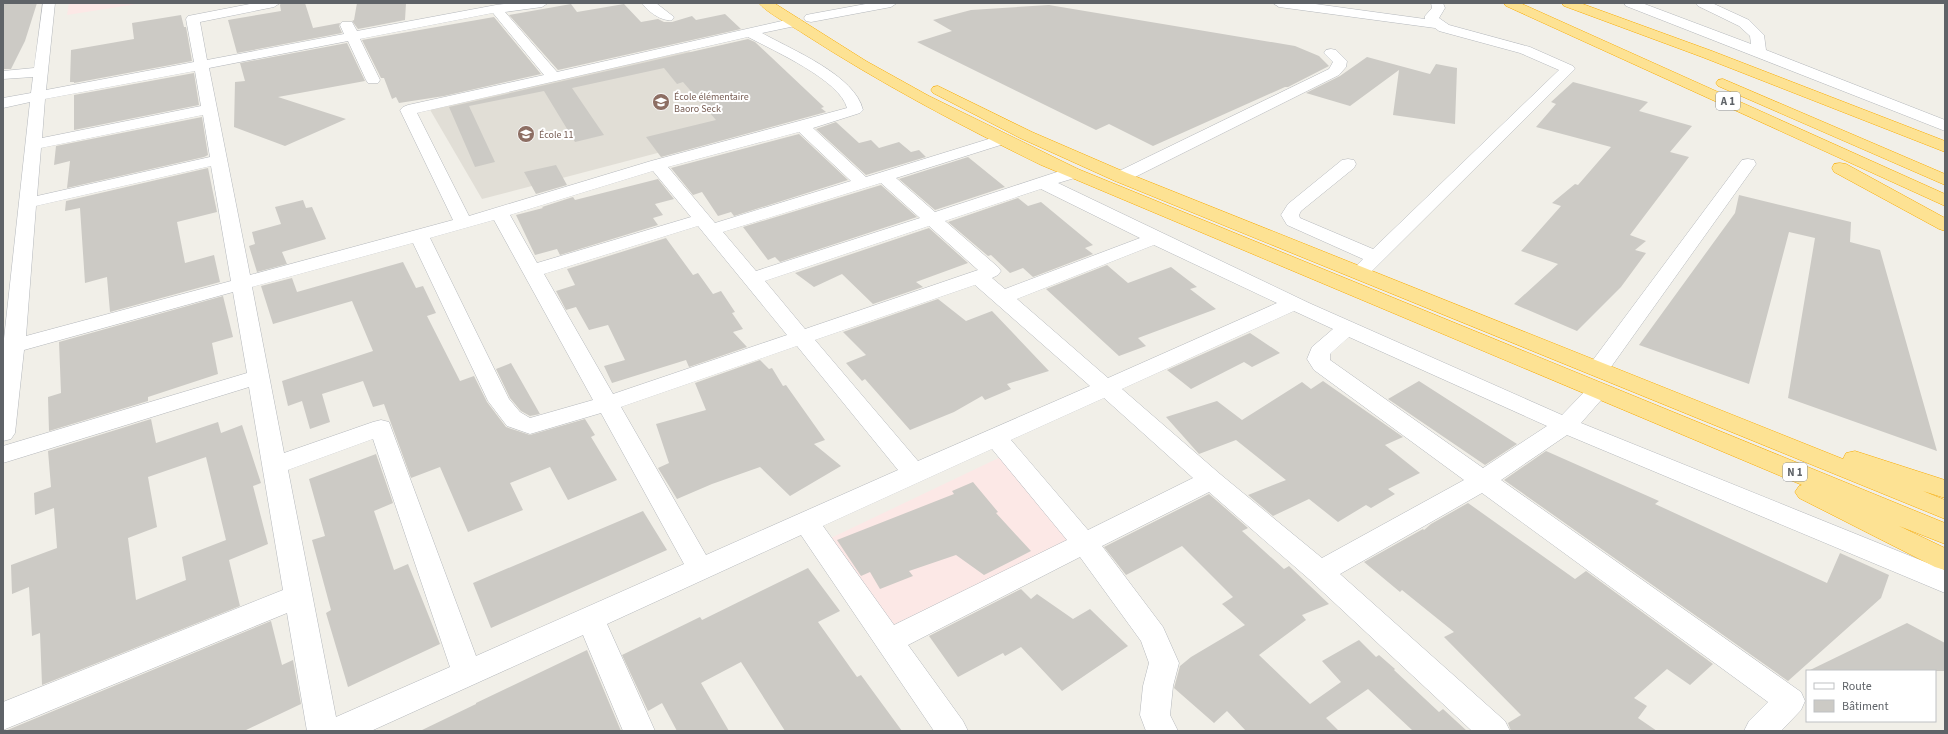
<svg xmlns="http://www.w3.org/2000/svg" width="1948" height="734" viewBox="0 0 1948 734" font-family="'Source Sans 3',sans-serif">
	<rect width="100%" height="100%" fill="#f1efe8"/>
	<path fill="#e1ded6" d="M689,51l75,74 -282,74 -53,-91z"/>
	<path fill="#fce8e6" d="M69,3h74l-76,12z
		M1009,453l73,86 -189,86 -62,-87z"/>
	<path fill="#cccac5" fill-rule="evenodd" d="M3,3h34l-12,38 -14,28h-8z
		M281,3h24l8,25 27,-5 -1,3 3,7 -105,20 -9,-33 53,-9 -1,-6z
		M357,3h49l-1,17 -47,9 -6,-8 2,-1z
		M571,4l6,8 47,-8 17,18 17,-3 6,3h8l20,-6 4,4 29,-6 16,15 -183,41 -49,-55z
		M1049,5l246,41 24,10 10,10 -41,21h-3l-132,59 -44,-22 -13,6 -179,-88 35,-11 -19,-11 38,-10z
		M181,15l3,12h2l6,34 -118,22v-1h-4l1,-32 63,-11 -2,-16z
		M494,17l47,57 -97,22 -45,7 -3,-6 -4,2 -8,-21h-3l-19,-38z
		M748,39l7,3 69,65 -3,1 5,4 -165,45 -15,-20 70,-17 -33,-38 -6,2 -13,-16 -92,20 32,47 -29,7 -31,-51 -75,15 26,56 -20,5 -26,-60z
		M347,43l18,38 -87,16 68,22 -61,27 -51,-19 1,-45 10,-1 -5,-18z
		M1367,57l63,17 6,-10 21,4 -2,56 -62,-9 6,-45 -49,36 -44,-13 34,-17z
		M194,73l5,32 -125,25v-35z
		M1573,82l75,20 -9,9 53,15 -22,26 19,5 -59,78 16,6 -11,9 11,3 -25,34 -44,44 -63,-27 44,-40 -37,-13 40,-45 -9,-3 23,-19 3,1 33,-38 -75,-20 20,-23 -5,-2z
		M202,117l6,38 -4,2 -137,31 3,-27 -16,4 2,-19z
		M836,122l23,21 12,-3 8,8 20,-6 12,10 8,-2 7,7 -60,18 -50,-46z
		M799,134l49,46 -114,36 -3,-4 -13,4 -16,-24 -9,3 -22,-27z
		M968,157l37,30 -70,23 -36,-31z
		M556,165l11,20 -31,9 -12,-22z
		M208,168l9,44 -40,10 8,41 29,-8 6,27 -110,30 -3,-35 -22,6 -5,-75 -15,3 1,-10z
		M658,179l16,20 -19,5 8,11 -10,3 5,7 -98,30 -3,-6 -22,6 -19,-40 27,-7 -1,-1 31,-10 2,3z
		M881,185l36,32 -137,45 -5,-5 -7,3 -25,-33z
		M1739,195l112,27 -1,20 30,8 57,201 -149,-53 27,-160 -26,-6 -40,152 -110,-39 96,-132z
		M1018,198l10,8 13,-4 52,43 -8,3 8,6 -60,23 -10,-9 -13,5 -19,-18 -3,1 -40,-34z
		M303,200l3,8 6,-1 14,32 -44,13 5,12 -30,8 -8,-26 6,-2 -3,-12 29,-8 -6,-17z
		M929,228l39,35 -52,19 7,5 -50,17 -31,-30 -28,13 -19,-14z
		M666,238l27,37 5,-2 15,21 8,-3 14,21 -3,1 11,16 -10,3 14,15 -58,20 -3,-7 -74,23 -8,-17 21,-6 -17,-35 -19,5 -13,-23 -10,3 -10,-19 19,-6 -8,-16z
		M403,262l13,26 7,-2 13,27 -9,3 33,65 14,-5 13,26 19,25 24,8 55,-16 10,16 -4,2 26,43 -49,20 -18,-33 -40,16 13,27 -55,22 -28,-65 -29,11 -27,-74 -11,3 -10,-26 -41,13 8,28 -20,7 -8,-28 -14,5 -6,-25 91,-30 -21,-50 -79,23 -12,-38 31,-8 5,14z
		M1107,265l21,18 43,-16 26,20 -7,2 26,20 -78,29 8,8 -27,10 -73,-67z
		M223,296l10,41 -21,6 6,31 -70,23v4l-99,30 -1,-34 13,-4 -2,-51z
		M938,299l28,22 26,-10 57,60 -42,13 4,5 -26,11 -3,-4 -28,16 -44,18 -45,-51 -3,2 -16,-18 20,-8 -23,-23z
		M1250,333l30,20 -28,14 -8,-5 -53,27 -24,-19z
		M760,360l9,9 3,-1 11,18 3,-1 39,55 -11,4 27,22 -51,30 -30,-29 -48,17 -35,15 -19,-31 11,-5 -13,-39 50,-14 -11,-27z
		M511,363l29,51 -10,2 -9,-5 -11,-13 -14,-29z
		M1323,381l80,56 -18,8 35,28 -32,16 7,5 -24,14 -5,-3 -28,17 -29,-23 -36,17 -25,-21 38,-15 -50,-40 -37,14 -33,-37 51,-16 25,19 60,-38 9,7z
		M1419,381l98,63 -32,21 -97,-66z
		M151,419l5,24 62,-21 3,11 21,-8 19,58 -8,3 15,58 -39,16 11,46 -198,79 -2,-52 -8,3 -3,-49 -17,7 -1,-29 46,-17 -3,-40 -19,7 -1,-22 17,-6 -3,-36zM206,457l20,83 -44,17 4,23 -50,20 -8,-62 29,-11 -9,-50z
		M1546,451l113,50 -4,3 172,79 13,-30 49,22 -8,23 -93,83 -284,-201z
		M376,454l17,49 -19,8 20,59 14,-6 32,80 -92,43 -22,-74 5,-3 -19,-70 13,-4 -16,-57z
		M973,482l25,30 -2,1 35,38 -47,24 -28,-20 -47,16 4,5 -33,13 -10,-17 -9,4 -24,-36 117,-46 -2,-3z
		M1209,494l39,34 -6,3 42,38 5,-3 40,38 -27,11 4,5 -47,35 51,49 31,-22 -19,-21 37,-21 17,17 3,-2 16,14 -1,1 45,42 4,-3 24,22h-57l2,-1 -44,-41 -42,29 13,13h-93l-19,-20 -13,12 -40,-35 6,-22 11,-9 54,-32 -23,-21 11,-7 -51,-51 -56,29 -22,-28z
		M1468,503l107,76 11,-8 127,93 -23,21 -23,-16 -33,29 13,8 -9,12 19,13h-146l-3,-8 13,-8 -77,-78 10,-5 -52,-42 -2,2 -36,-30 59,-33 1,1 7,-6z
		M643,511l24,39 -176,78 -18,-45z
		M808,568l32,43 -22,11 39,55 4,-2 41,56h-117l-44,-69 -40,21 28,48h-52l-15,-28 -14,8 -26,-56 78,-38 2,3z
		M1021,589l10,10 6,-5 36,25 17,-10 38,37 -66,45 -41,-44 -16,9 -2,-3 -45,24 -29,-41z
		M271,621l11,44 11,-5 8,44 -57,27h-239z
		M1907,623l38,20v28h-137z
		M587,650l34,81h-201l56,-27v-1z"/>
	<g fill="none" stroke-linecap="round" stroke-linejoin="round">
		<g stroke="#b5b8bc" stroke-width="1">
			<path id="minor" d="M43,3h12l-9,87 148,-28 -8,-43 2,-3 67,-13h25l-6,4 -74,15 7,38 137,-26 -4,-9 2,-3h10l5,9 139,-26 17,-2h35l-6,4 -37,5 52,60 238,-54 5,1 2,3 -2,3 -38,8c30,17 93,42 101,77l-3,3 -47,15 53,49 129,-40 6,-2 6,2 2,3 -2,3 -111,35 39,34 131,-43 6,-1 6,1 3,4 -3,4 -20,6 251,120 253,112 28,-29 8,-2 8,2 3,5 -28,32 364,147v23l-378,-158 -66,45 300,212 4,9 -4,9 -20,21h-37l5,-10 19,-19 -286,-209 -142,81 165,147 5,10h-38l-162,-151 -101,-88 -107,54 61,81 16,36 -6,23 -3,29 8,16h-32l-6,-16 3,-29 6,-23 -8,-22 -61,-84 -172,88 55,76 5,10h-34l-133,-196 -194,89 48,107h-32l-40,-96 -212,96h-64l-20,-118 -284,117v-28l280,-112 -34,-203 -246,76v-17l244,-73 -14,-81 -209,58 -9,83 -4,6 -8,2v-93l27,-246 -27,6v-10l28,-5 2,-16 -30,2v-8l31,-3zM493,13l51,62 -136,30 -5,2 -3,3 53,110 -203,55 -41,-207 139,-27 18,39 2,3h10l2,-3 -20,-41zM748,37c26,14 92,43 99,71l-196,53 -182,55 -52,-103zM195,71l6,35 -159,32 3,-39zM203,115l7,42 -173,39 4,-48zM799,132l52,49 -136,42 -47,-56zM211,166l20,115 -205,55 10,-130zM653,171l38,46 -154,46 -27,-48zM881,183l39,35 -164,53 -33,-39zM1041,189l99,49 -135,51 -13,-11 6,-3 3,-4 -3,-4 -53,-46zM494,220l99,180 -63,18 -10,-6 -11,-13 -79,-161zM698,226l89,109 -174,59 -69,-120zM929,226l49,44 -173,59 -40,-48zM413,243l75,158 19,25 23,8 71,-21 83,151 -208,92 -87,-234 -8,-2 -8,2 -89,31 -32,-166zM1154,245l123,58 -169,75 -91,-79zM975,285l115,101 -172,75 -103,-121zM1294,311l39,18 -21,18 -5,12 7,11 150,110 -142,78 -102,-84 -98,-85zM1349,337l198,89 -64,42 -153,-108v-6zM797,346l101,124 -192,85 -85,-148zM1104,398l89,80 -105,52 -77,-90zM373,439l77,228 -114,50 -48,-247zM992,449l75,91 -173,85 -71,-99z
				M642,3h14l18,14 -2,3c-10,2 -25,-9 -30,-17z
				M871,3h26l-6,4 -80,15 -5,-1 -2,-3 2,-3 5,-1z
				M1273,3h35l117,16v-3l7,-8 -1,-5h12l2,5 -6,10 10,7 81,22 43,19 2,3 -209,208 -7,2 -7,-2 -3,-4 14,-14 -76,-34 -6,-10 7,-11 54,-44 6,-1 6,1 2,4 -2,4 -53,43 -2,4 1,3 73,31 186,-179 -39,-17 -81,-22 -4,-3 -156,-21z
				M1624,3h18l109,41 -1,-8 -11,-10 -41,-20 -2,-3h16l37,17 15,15 2,15 179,70v11l-319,-125z
				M1331,49l5,1 11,11 -1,6 -7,8 -212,106 -6,1 -6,-1 -3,-4 3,-4 214,-104 4,-7 -9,-9 2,-3z
				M1748,159l6,1 2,4 -150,210 -8,2 -8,-2 -3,-5 3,-5 152,-204z"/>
		</g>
		<g stroke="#f9ab00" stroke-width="1">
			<path id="highway" d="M759,3h15l92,58 63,35 149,73 867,354v21l-46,-18 46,22v22l-10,-3 -136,-69 -4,-6 4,-6 3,-1 -761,-320c-82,-40 -161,-82 -237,-131 -10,-7 -39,-22 -45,-31z
				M1504,3h16l425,191v12l-439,-200z
				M1562,3h18l132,48 233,90v11l-243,-95 -138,-51z
				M1723,79l222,95v11l-227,-99 -2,-3 2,-3z
				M938,86l94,46 95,41 716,286 3,-6 9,-2 90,29v18l-22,-7 22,9v19l-830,-338 -95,-43 -87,-45 -2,-3 2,-3z
				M1840,163l6,1 99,54v13l-6,-2 -105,-57 -2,-4 2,-4z"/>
		</g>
		<use href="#minor" fill="#fff" fill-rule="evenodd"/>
		<use href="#highway" fill="#fde293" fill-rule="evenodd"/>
	</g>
	<defs>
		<g id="school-disc" transform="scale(0.9)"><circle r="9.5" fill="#8d6e63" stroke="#fff"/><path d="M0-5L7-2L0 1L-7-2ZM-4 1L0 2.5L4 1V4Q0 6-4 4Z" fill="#fff"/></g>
	</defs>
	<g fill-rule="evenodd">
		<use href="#school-disc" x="661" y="102"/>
		<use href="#school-disc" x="526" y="134"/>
	</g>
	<g text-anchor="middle" stroke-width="4" stroke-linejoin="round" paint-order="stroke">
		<g font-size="10" fill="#785e54" stroke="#fff" text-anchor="start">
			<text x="674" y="100">École élémentaire<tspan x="674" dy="12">Baoro Seck</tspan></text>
			<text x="539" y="138">École 11</text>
		</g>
		<g fill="#fff" stroke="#8f9295" stroke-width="1">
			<rect x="1716" y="92" width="24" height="18" rx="3"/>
			<rect x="1783" y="463" width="24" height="18" rx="3"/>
		</g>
		<g font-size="11" font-weight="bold" fill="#5f6368">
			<text x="1728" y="105">A 1</text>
			<text x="1795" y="476">N 1</text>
		</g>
	</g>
	<rect width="1948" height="734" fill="none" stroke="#5f6368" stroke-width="8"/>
	<rect x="1806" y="670" width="130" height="52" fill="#ffffff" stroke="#bfc1c3"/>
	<rect x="1814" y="683" width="20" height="6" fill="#ffffff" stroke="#bfc1c3"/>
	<text x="1842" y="690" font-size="12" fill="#5f6368">Route</text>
	<rect x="1814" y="700" width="20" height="12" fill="#cccac5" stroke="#bfc1c3"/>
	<text x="1842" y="710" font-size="12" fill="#5f6368">Bâtiment</text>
</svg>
